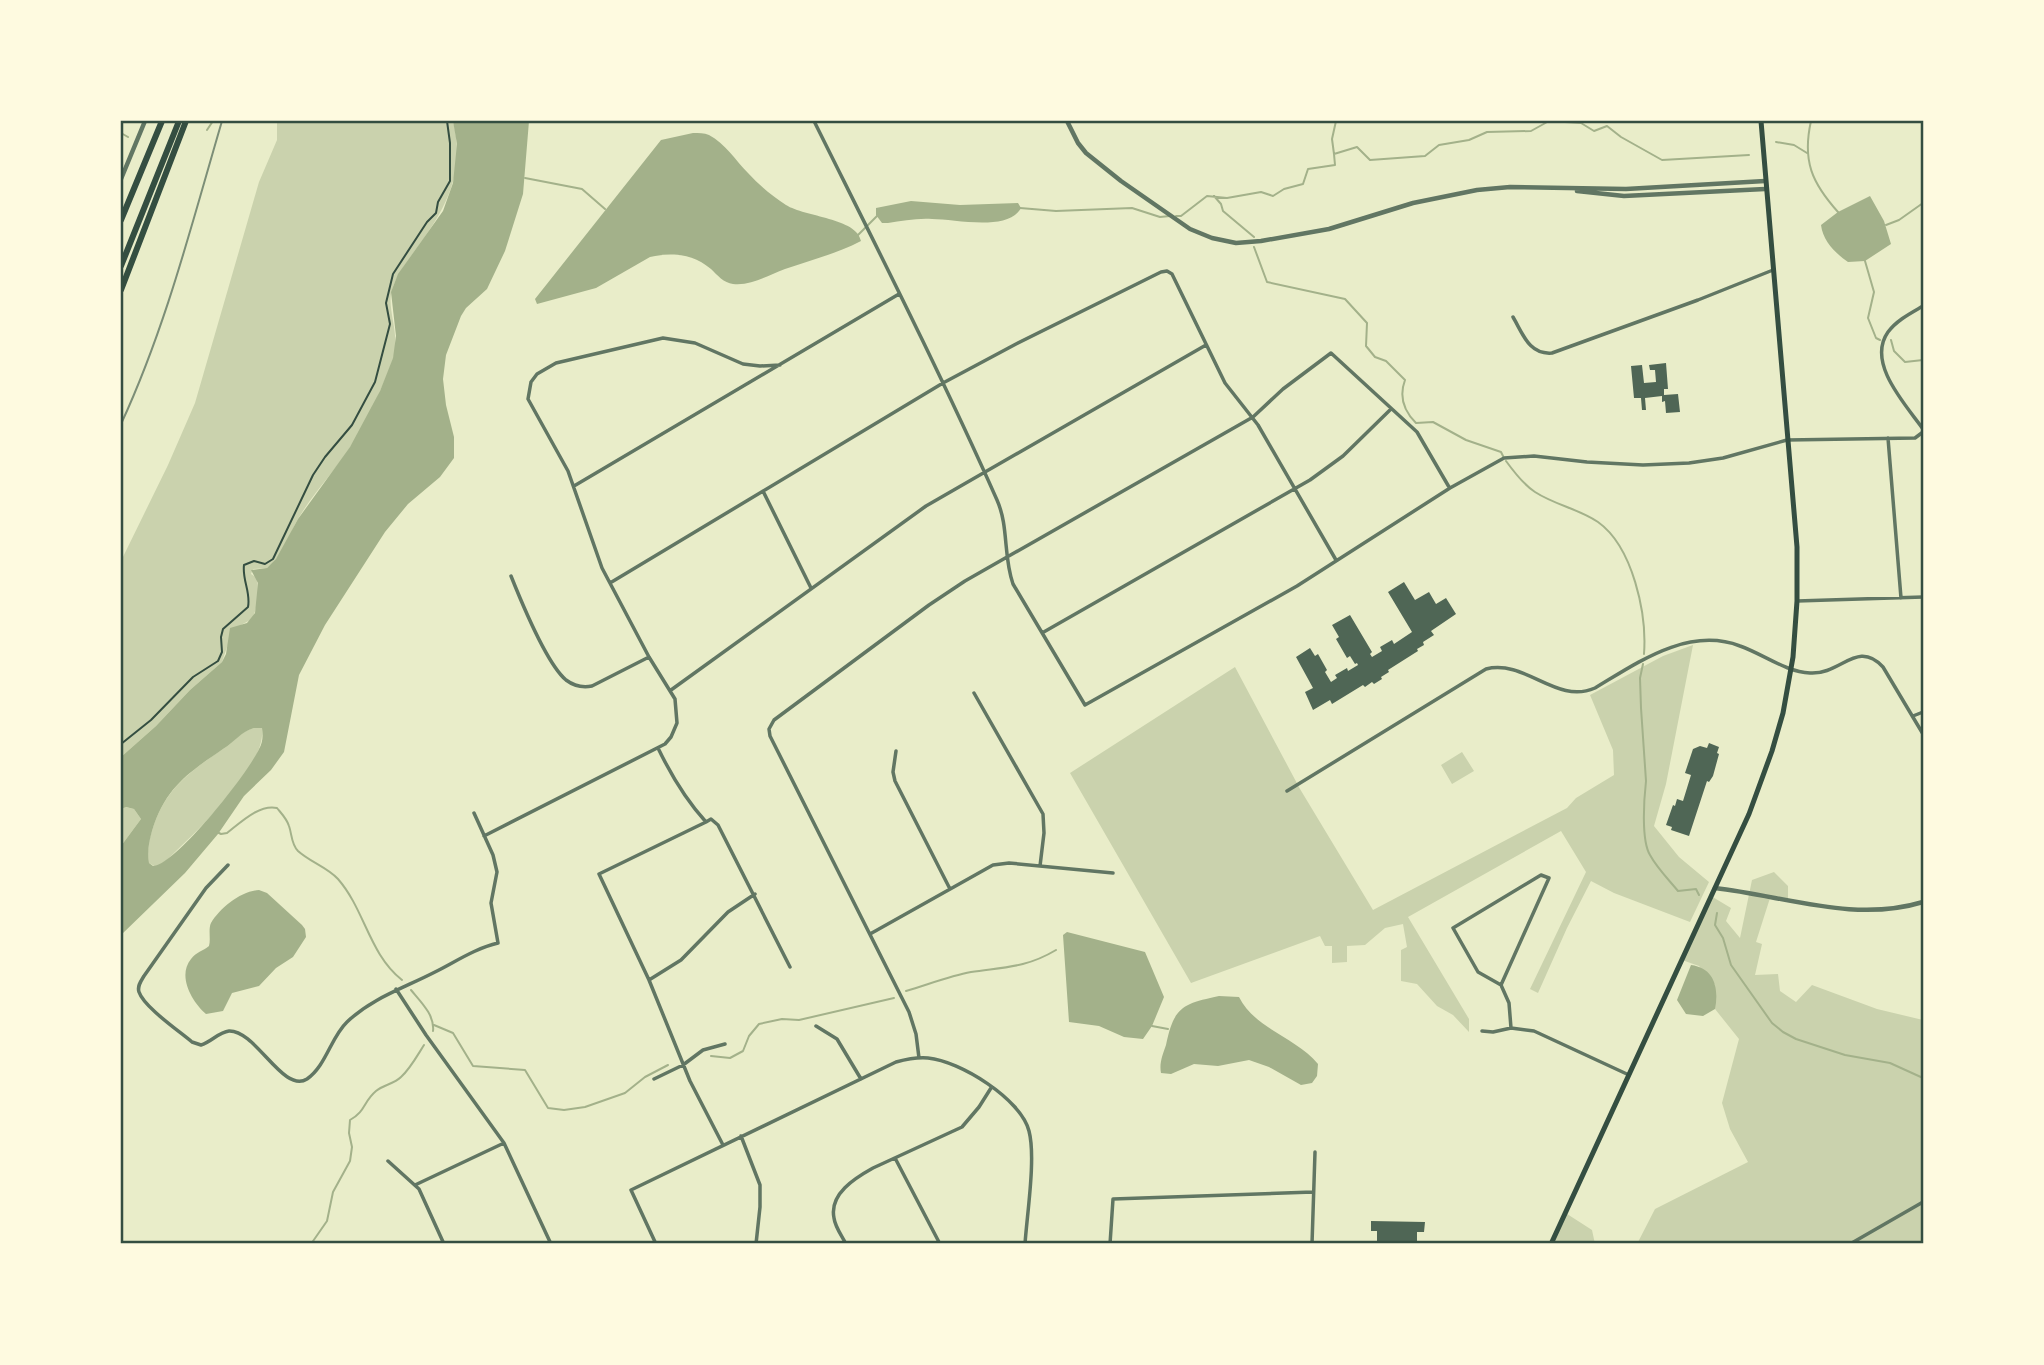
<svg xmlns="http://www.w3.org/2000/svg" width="2044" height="1365" viewBox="0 0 2044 1365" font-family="Inter,sans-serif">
	<rect width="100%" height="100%" fill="#e9edc9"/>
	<path fill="#cad2ad" d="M277,121h176c13,51 -7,88 -37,128 -9,13 -19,25 -24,41 -6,19 9,44 1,69 -11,30 -25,60 -42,87 -16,25 -38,47 -53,73 -10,17 -15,38 -31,49l-14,1 -2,5 6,4c2,13 1,29 -5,41l-11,6 -14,22 -5,15 -32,28 -34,36 -35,31v-196l47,-96 27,-62 64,-221 18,-42z
		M1693,645l-27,139 -12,42 25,31 30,25 -19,40 -76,-29 -23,-12 -24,47 -29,65 -8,-4 56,-117 -25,-41 -153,86 61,102v13l-16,-17 -16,-9 -20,-22 -16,-3v-31l6,-3 -4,-23 -18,4 -20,17 -18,1v16l-15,1v-17h-7l-5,-10 -129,47 -121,-210 165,-106 65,122 73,121 194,-102 9,-10 38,-23 -1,-25 -23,-55 73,-39z
		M254,728h8c5,40 -68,105 -95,132l-11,7 -7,-4c-2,-11 -1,-21 3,-32 12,-41 37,-59 71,-82 12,-7 17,-18 31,-21z
		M1462,752l12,19 -22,13 -11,-19z
		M125,807l9,2 7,10 -20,27v-37z
		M1774,872l14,14v14l-18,-2 -14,44 6,2 -7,31 23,-1 2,17 16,11 16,-17 65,24 46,11v224h-286l18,-35 93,-47 -18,-33 -8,-26 17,-64 -24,-30v-24l-16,-19 -17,-6 29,-64 20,12 -5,13 14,17 12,-58z
		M1564,1212l28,18 3,14h-44z"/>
	<path fill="#a3b18a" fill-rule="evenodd" d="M453,121h76l-6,73 -18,57 -18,38 -21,19 -5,8 -15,39 -3,24 3,26 8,32v21l-14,19 -32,27 -23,28 -60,93 -26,50 -15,77 -13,18 -27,26 -26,38 -33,39 -64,62v-89l20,-27 -7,-10 -8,-2 -5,2v-52l35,-31 34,-36 32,-28 4,-8 4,-26 17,-5 8,-10 3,-30 -7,-13 16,-2 9,-9 22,-40 52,-72 30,-56 13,-33 3,-22 -5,-44 7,-18 45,-63 10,-28 4,-39zM254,728h8c1,8 1,14 -3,21 -10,23 -84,117 -106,117l-4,-3c-2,-12 0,-21 3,-32 13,-43 36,-58 71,-82 12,-7 17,-17 31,-21z
		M693,133c6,0 11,0 16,2 16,8 27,26 39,38 11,12 24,23 38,32 19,12 71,13 75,36 -25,13 -50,19 -76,28 -17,6 -33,17 -52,15 -9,-1 -16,-9 -22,-15 -18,-15 -39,-17 -61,-12l-54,31 -59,16 -2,-5 126,-159z
		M1870,196l14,25 7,23 -26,17 -17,1c-13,-9 -25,-21 -27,-37l17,-13z
		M911,201l49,4 58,-2 3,5c-13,24 -66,11 -89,11 -15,-1 -30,2 -44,4h-6l-6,-8v-7z
		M259,890l8,3 35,32 3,4 1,8 -13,20 -17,11 -17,18 -27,7 -9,18 -17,3c-14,-12 -29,-38 -15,-55 5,-7 12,-8 18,-13 2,-7 -1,-17 2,-23 9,-15 30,-32 48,-33z
		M1067,932l78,20 19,45 -12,29 -9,13 -19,-2 -25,-11 -30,-4 -6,-87z
		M1691,965c24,3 28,24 24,44l-12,7 -17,-2 -9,-14z
		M1219,996l20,1c16,32 57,40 79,67l-1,12 -5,7 -11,2 -32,-18 -20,-7 -31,6 -24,-2 -23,10 -10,-1c-2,-10 2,-19 5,-28 8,-38 16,-41 53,-49z"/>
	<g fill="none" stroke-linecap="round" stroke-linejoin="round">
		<path stroke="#a3b18a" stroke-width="2" d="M1811,121c-9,40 1,62 27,91
			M207,130l6,-9
			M121,133l7,4
			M1776,142l18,3 13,8
			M1334,154l-2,-15 4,-18
			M1335,165l-1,-11 23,-7 13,13 55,-4 14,-11 30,-5 18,-8 44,-1 18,-10 32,2 13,8 13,-5 14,11 41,23 87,-5
			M525,178l57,11 23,20
			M1214,196l7,8 2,7 31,26
			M1020,208l36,3 76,-3 28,9 10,-1
			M1176,216h5l26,-20 20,2 34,-6 12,4 11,-7 19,-5 5,-15 27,-4
			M1886,225l13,-5 24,-17
			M858,235l20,-20
			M1254,247l13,35 78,17 22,24 -1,23 9,11 11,4 19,19c-6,16 -1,31 11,43l17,-1 33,18 35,12 2,4
			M1865,261l9,31 -6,26 8,20 4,2
			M1891,340l3,11 11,11 18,-2
			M1506,461c8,11 18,24 29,31 20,13 44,17 63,30 35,25 49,92 46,132
			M1643,664l-3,14 1,30 5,73c-2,18 -5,59 4,74 7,13 19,25 28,36l18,-2 3,6
			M217,832l4,2 6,-1c13,-10 32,-29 50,-25 4,5 10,11 12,18 3,8 2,18 9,25 12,11 29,16 40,28 27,31 31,75 64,101
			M1717,913l-2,12 8,13 8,27 41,58 11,9 13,7 49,16 45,8 33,15
			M411,990c9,11 24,25 22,41
			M906,991c21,-6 43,-15 65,-19 33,-5 55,-4 85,-22
			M434,1025l19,8 20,33 52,4 23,38 16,2 21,-3 40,-14 20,-16 23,-12
			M1152,1026l16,3
			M711,1056l19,2 13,-7 6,-15 10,-12 23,-5 17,1 95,-22
			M311,1244l16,-23 6,-29 17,-31 2,-14 -3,-14 1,-13c16,-9 13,-18 26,-29 7,-6 18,-7 25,-14 9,-8 16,-21 23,-32"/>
	</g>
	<path fill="#4f6655" d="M1666,363l2,26h-4v6l14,-1 2,18 -14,1 -1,-12 -3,1v-6l-17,2 1,12h-4l-1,-12h-7l-3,-32 11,-1 2,18 12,-1 -1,-12h-5l-1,-5z
		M1404,582l11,18 14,-8 7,12 10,-6 10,16 -25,17 3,4 -11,7 1,3 -7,4 1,2 -30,19 1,2 -8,5 1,2 -8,5 -2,-2 -7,5 -2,-2 -31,19 -2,-4 -17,10 -8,-18 8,-4 -17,-31 14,-9 5,8 3,-2 9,16 -2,2 6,10 6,-4 -2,-3 12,-7 1,3 10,-6 -1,-2 -2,1 -5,-8 -3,2 -11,-19 3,-2 -7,-12 18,-10 22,37 -2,2 2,3 10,-6 -2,-4 12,-7 2,4 18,-12 -24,-40z
		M1709,743l10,4 -2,6 2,1 -6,22 -4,6 -2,-1 -18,55 -18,-6 1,-3 -6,-2 7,-20 2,1 2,-7 6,2 8,-26 -6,-2 8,-24 7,-3 7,2z
		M1371,1221l54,1 -1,10h-7v10h8v2h-55v-3h7v-10h-6z"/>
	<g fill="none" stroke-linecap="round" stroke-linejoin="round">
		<path stroke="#344e41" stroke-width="2" d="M121,744l30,-24 42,-43 25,-16 4,-9 -1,-15 2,-8 25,-22c3,-15 -6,-27 -4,-42l10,-4 11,3 8,-5 40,-84 12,-18 27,-32 23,-43 15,-58 -4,-21 7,-29 34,-52 9,-9 2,-11 12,-21v-38l-3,-22"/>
		<path stroke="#617663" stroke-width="3.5" d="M814,121c62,125 126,251 183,379 12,27 6,56 16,84l72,121 212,-119 153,-98 54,-30 30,-2 53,6 56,3 46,-2 34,-5 64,-18 128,-2 8,-6
			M1923,306c-12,7 -26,14 -35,26 -22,31 18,73 35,97
			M1513,317c10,17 16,38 39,36l146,-53 75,-30
			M1888,438l13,160
			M574,486l325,-192
			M763,491l48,97
			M511,576c10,25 36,88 55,104 8,6 16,8 26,6l57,-29
			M610,583l333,-200 73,-39 145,-72 6,-1 5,3 53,109 33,42 78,135
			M1797,601l126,-4
			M1042,633l268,-153 33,-24 48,-47
			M671,690l255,-184 280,-161
			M974,693l69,121 1,19 -4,33
			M1913,716l10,-4
			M658,748c13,27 27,51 48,74l5,-3 7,6 72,142
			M896,751l-3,21 2,9 55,108
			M1287,791l199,-122c40,-10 70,36 109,19 42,-25 93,-62 145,-42 23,8 46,26 70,27 31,2 47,-34 73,-6l40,67
			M706,822l-107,52 50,106 41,101 33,64
			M484,836l181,-92 6,-7 6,-14 -2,-24 -26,-42 -47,-89 -34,-97 -40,-72 3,-17 6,-8 19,-11 107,-25 32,5 48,21 17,2 20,-1
			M228,865l-22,23 -62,88c-3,5 -7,10 -5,16 5,15 40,39 53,50l9,3c10,-3 18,-13 28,-14 27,-1 54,63 78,48 19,-13 24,-42 40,-57 25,-24 57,-34 88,-50 20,-10 41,-24 63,-29l-7,-40 6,-31 -4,-17 -19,-42
			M1541,875l8,3 -48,107 -23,-13 -25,-44z
			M870,934l123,-69 16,-2 104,10
			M649,980l32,-20 47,-48 27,-18
			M1501,985l8,18 2,25
			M396,989l30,46 78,108 47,101
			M816,1026l21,13 24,40
			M1482,1031l11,1 18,-4 23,3 95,44
			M919,1058l-3,-24 -7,-22 -139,-276 -1,-7 5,-9 155,-115 36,-24 288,-164 30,-28 48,-36 86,79 32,55
			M654,1079l29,-14 20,-15 22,-6
			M741,1136l19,49v22l-4,37
			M895,1158l45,86
			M388,1161l31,28 25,55
			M415,1185l89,-42
			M656,1244l-25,-54 265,-128c11,-3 21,-5 32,-4 32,3 93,41 101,73 7,27 -2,83 -4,113
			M846,1244c-4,-8 -11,-17 -12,-26 -5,-24 21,-40 39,-50l89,-41 17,-20 12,-19
			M1110,1244l3,-45 200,-7
			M1312,1244l3,-92
			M1850,1244l73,-42"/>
		<path stroke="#617663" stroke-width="4.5" d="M1067,121l11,22 8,10 35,28 69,48 22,9 24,5 25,-2 68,-12 84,-26 64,-13 33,-3 116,2 139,-8
			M121,179l24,-58
			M1577,191l47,5 141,-7
			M1715,888c70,8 139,35 208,14"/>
		<path stroke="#344e41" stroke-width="5" d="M1551,1244l198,-430 23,-63 11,-38 10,-56 4,-56v-54l-36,-426"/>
		<path stroke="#344e41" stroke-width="6" d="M121,220l41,-99
			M121,266l58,-145
			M121,290l65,-169"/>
		<path stroke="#7c8e77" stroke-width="2" d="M121,424c45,-97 71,-201 101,-303"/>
	</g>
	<rect width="2044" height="1365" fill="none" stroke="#fefae0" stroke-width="245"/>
	<rect x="122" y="122" width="1800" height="1120" fill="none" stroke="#344e41" stroke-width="2.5"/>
</svg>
